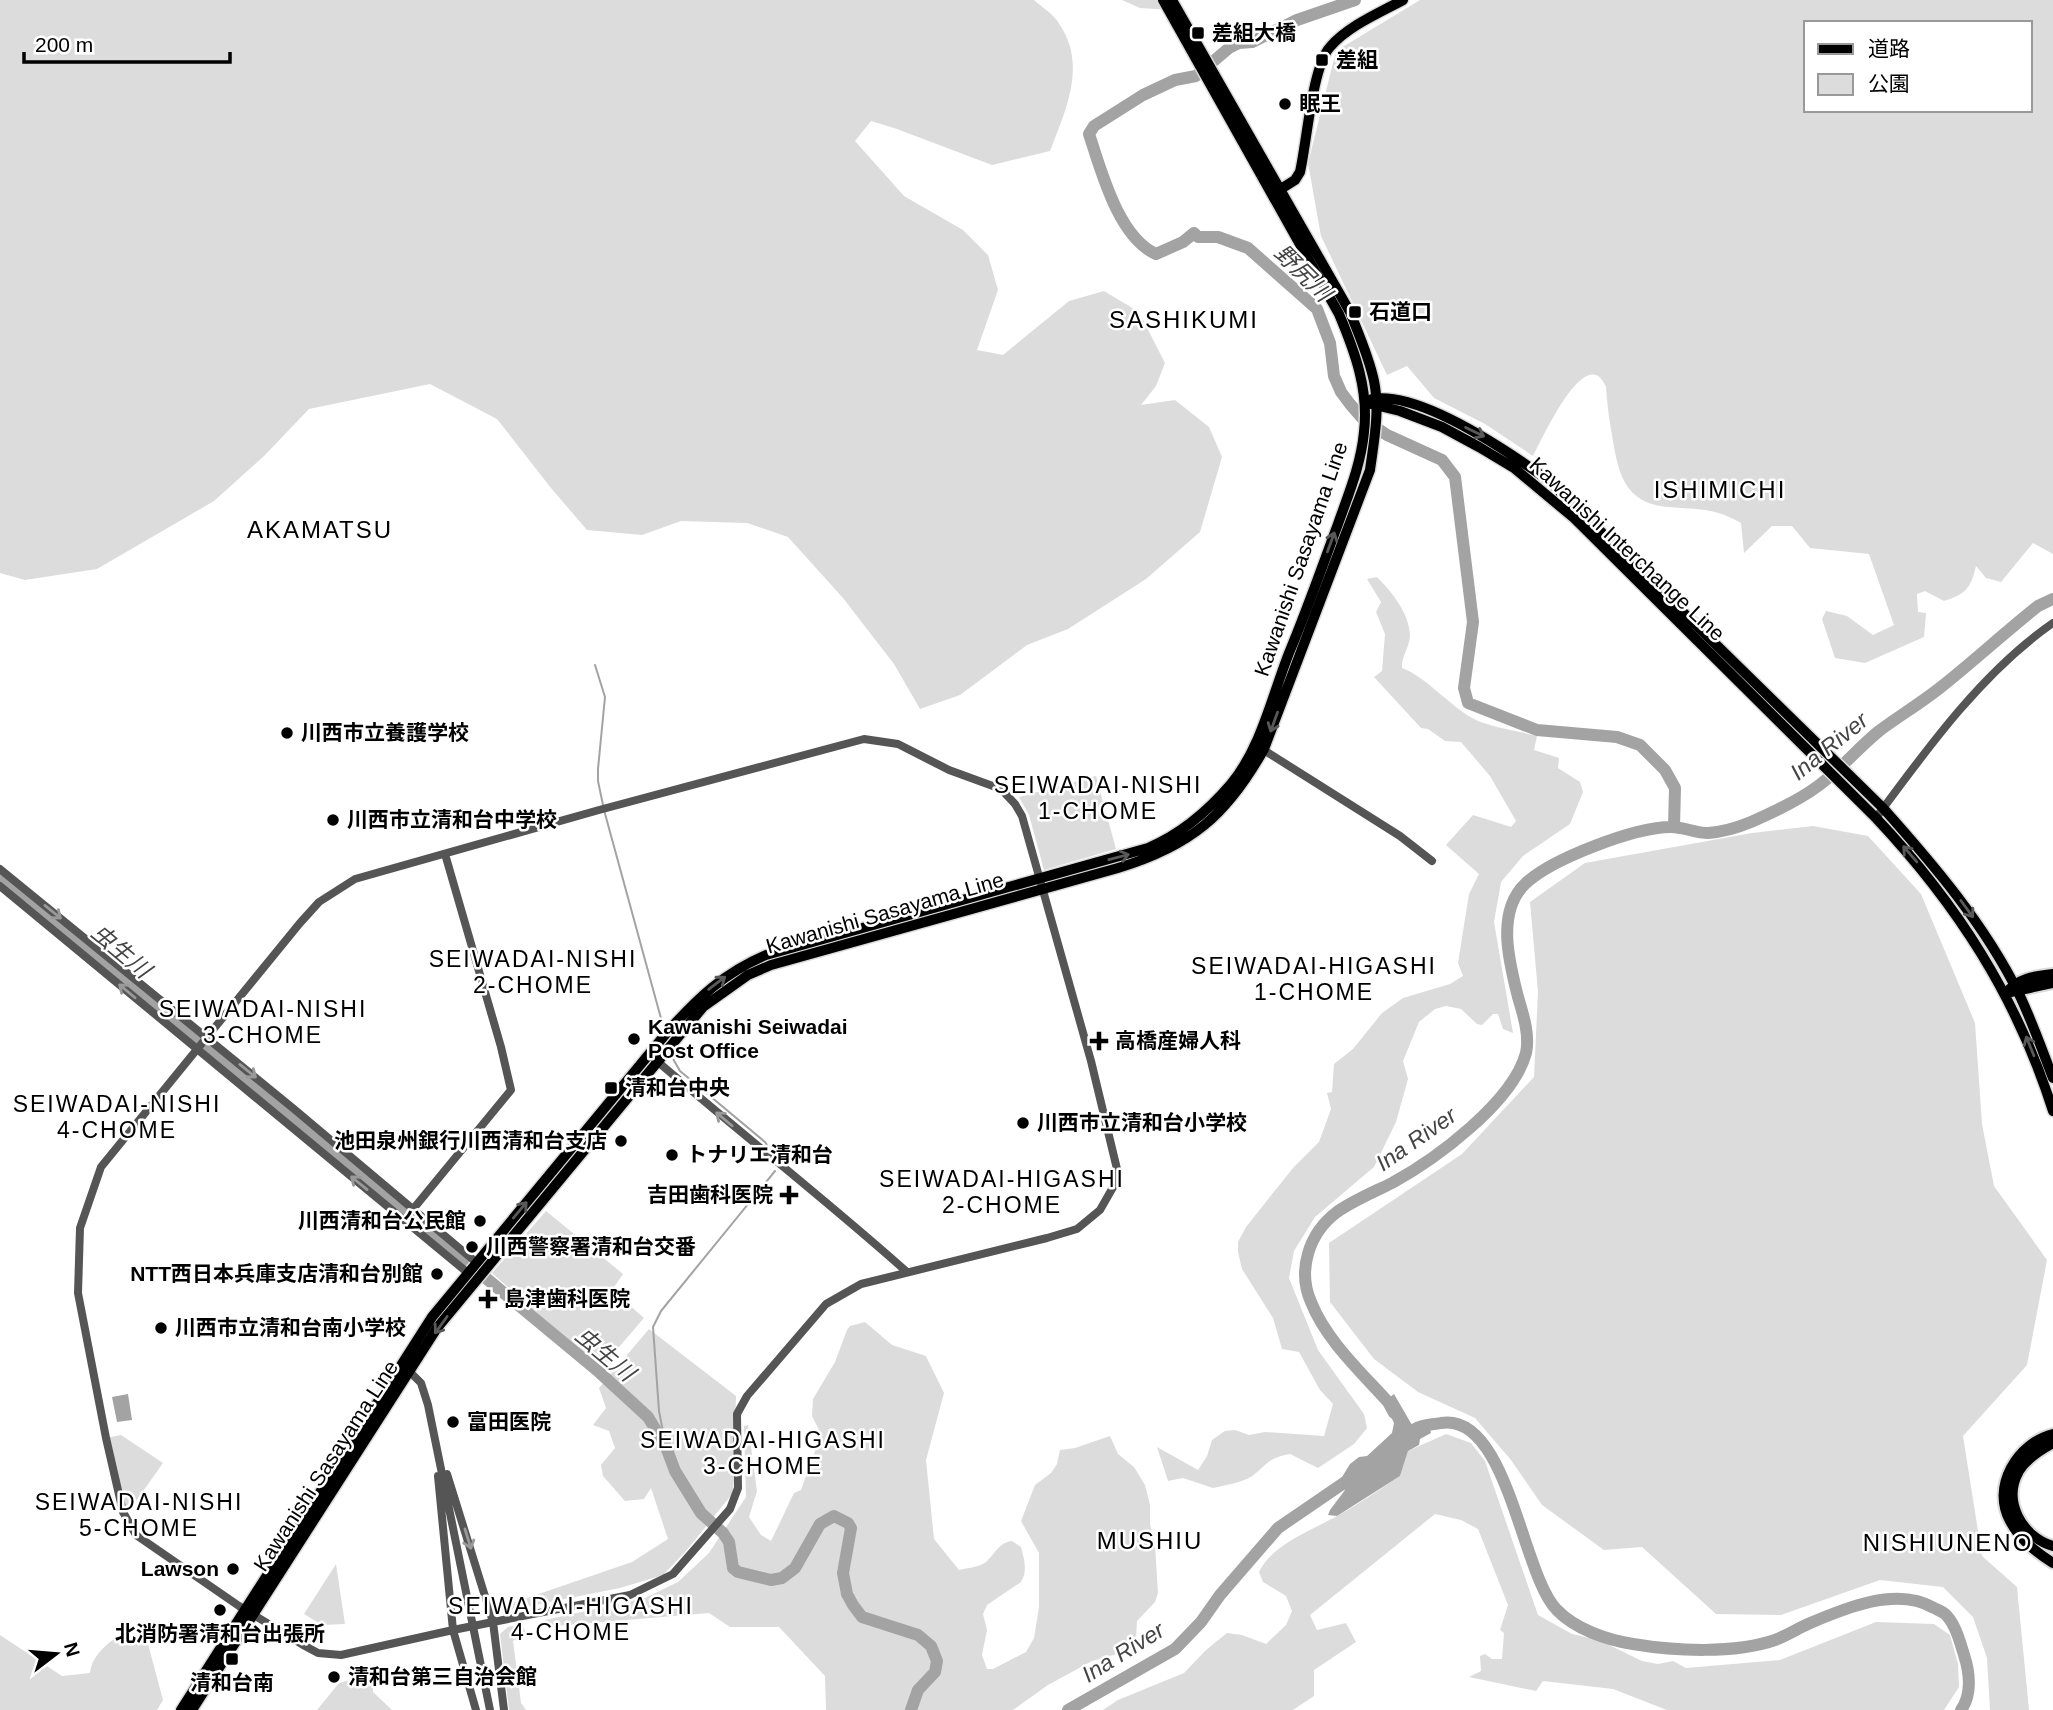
<svg xmlns="http://www.w3.org/2000/svg" width="2053" height="1710" viewBox="0 0 2053 1710" font-family="Arial,'Noto Sans JP',sans-serif">
	<rect width="100%" height="100%" fill="#fff"/>
	<path fill="#dcdcdc" fill-rule="evenodd" d="M0,0h1034c8,7 19,14 24,22 30,42 8,87 -8,129l-58,14 -95,-36 -26,-8 -16,20 49,55 59,34 25,25 10,35 -21,60 26,5 66,-54 35,-10 35,21 26,51 -9,23 -15,19 34,-5 34,27 13,30 -22,75 -54,47 -78,50 -41,16 -67,50 -40,14 -26,-45 -51,-66 -55,-61 -41,-14 -66,-2 -39,14 -55,-5 -36,-42 -54,-69 -67,-35 -121,25 -45,47 -50,45 -117,68 -72,11 -25,-7z
		M1122,0h55l-6,10 -31,-2z
		M1420,0h633v554l-20,-11 -32,39 -15,-4 -10,-12c-5,22 -10,28 -32,35l-19,-10 -8,3 1,18 8,1 -2,24 -59,26 -30,-5 -13,-39 4,-8 21,5 26,19 21,-10 -25,-71 -59,-6 -18,-22h-20l-28,27 -3,-30c-28,-16 -42,-13 -72,-16 -45,-3 -51,-35 -57,-72 -3,-16 -5,-32 -6,-48 -20,-47 -64,53 -73,69l-48,-32 -51,-26 -27,-32 -20,9 -66,-139 -13,-73 28,-112zM1806,23h224v87h-224z
		M1377,577c15,15 32,36 33,58 0,12 -9,21 -8,33 25,9 50,41 76,53 18,7 40,10 59,15l-3,14 25,8 -1,10 22,14 3,10 -13,32 -47,32 -22,26 -7,40 19,111 -10,-4 -5,-15h-5l-11,11 -5,-1 -16,-15 -15,-3 -11,3 -16,13 -16,39 5,18 -12,43 -22,45 -59,50 -21,34 -5,27 29,72 46,64 3,14 -13,16 -36,24 -28,-14c-20,4 -20,7 -34,19 -9,9 -27,11 -38,14l-5,1 -30,-10 -15,3 -11,-34 41,23 9,-14 5,-16 13,-9 10,-1 14,5 16,-3 59,4 9,-32 -13,-14 -21,-38 -17,-3 -9,-31 -31,-49 -4,-17v-10l8,-15 47,-59 26,-26 12,-33 -4,-16 5,-1 2,-28 19,-15 29,-36 21,-15 47,-14 13,-8 -5,-13 11,-69 10,-20 -33,-29 27,-30 38,12 5,-6 -26,-45 -29,-34 -16,-1 -17,-12 -7,-1 -47,-51 8,-6 3,-37 -9,-22 5,-10 -14,-23z
		M1096,776l20,73 -72,21 -15,-55 -10,-18z
		M1813,826l55,10 53,58 54,129 7,101 12,62 53,74 -20,105 -64,71 19,120 35,31 12,123h-39l-3,-52 -14,-41 -30,-30 -63,-7 -99,35 -65,-1 -74,-67 -38,3 -62,-45 -31,-45 -36,-42 -57,-26 -44,-33 -44,-57 -1,-59 133,-89 72,-77 4,-85 -8,-90 55,-39 167,-30z
		M546,1211l77,63 -11,16 32,28 -44,51 -108,-96z
		M865,1322l27,23 34,11 18,37 -18,67 8,79 25,31c8,-2 21,-3 27,-8 10,-9 12,-19 26,-21l9,6c3,12 7,24 0,35l-34,23 -4,9 4,16 -5,25 5,14h6l33,-17 8,-14 5,-31v-54l-18,-32 14,-36 16,-12 6,-9 3,-14 15,-2 35,-12 8,18 16,13 11,18 5,20v19l5,21 3,48 -3,9 -18,19 -1,20 -12,11 -32,9 -44,24 -35,25h-187l-1,-34 -46,-49h-49l-21,-14 -165,14 1,-7 100,-22 33,-16 31,-29 37,-56 -2,-71 4,-1 9,66 -8,26 12,18 10,6 23,-48 7,-3 20,-56 -9,-18 1,-17 22,-37 12,-32 3,-4z
		M649,1329l87,67 -3,97 -47,58 -23,24 -43,13 -116,23 -6,-3 134,-46 36,-23 -17,-51 -7,11 -19,2 -22,-25 -2,-11 14,-17 -6,-17 -16,-6 13,-17 -7,-20z
		M1446,1434l25,9 14,18 53,154 34,19 27,6 43,21 16,3 15,-3 13,7 94,-8 96,-38 58,2 16,11 8,29 1,23 -15,23h-277l-54,-21 -70,-8 -7,10 -67,-14 12,-6 -1,-15 5,-2 7,5h10l2,-26 -4,-3 8,-25 -30,-76 -17,-9 -26,-6 -125,101 7,15 29,-7 10,19 -42,28v26l-21,14h-190l15,-10 66,-27 22,-23 21,-17 15,2 24,9 20,-19 6,-14 -6,-15 -23,-14 -4,-10c12,-27 55,-43 80,-57 21,-12 41,-26 61,-39l8,-25z
		M121,1435l42,28 -34,48 -6,1 -17,-74z
		M336,1564l9,60 -23,1 -18,-11z
		M522,1624l4,9 -13,8 8,62 5,7h-17l-9,-76 8,-7z
		M127,1630l21,14 15,56 -6,10h-157v-75l62,41 28,-3c2,-20 22,-33 37,-43z
		M373,1674v18l19,18h-75l22,-27z"/>
	<path fill="#a3a3a3" d="M128,1394l4,26 -15,2 -5,-25z
		M1394,1394l18,31 16,-6 3,14 -11,6 -1,6 -11,6 -8,25 -63,40 -9,-1 2,-5 15,-20 -6,-8 11,-18 9,-7 8,-1 25,-23 2,-10 -10,-21z"/>
	<g fill="none" stroke-linecap="round" stroke-linejoin="round">
		<path stroke="#a3a3a3" stroke-width="2" d="M595,665l10,32 -7,72v12l5,24
			M604,810l58,212
			M672,1057l8,14 85,71 4,6
			M666,1447l-7,-36 -6,-84 8,-16 114,-140"/>
		<path stroke="#a3a3a3" stroke-width="12" d="M1355,0l-58,20 -45,22 -13,1 -10,5 -33,28 -21,4 -32,15 -49,31 -5,8c12,36 29,103 67,120l27,-12 11,-9 4,4h20l30,11 69,61 13,34 4,33 7,16 9,12 13,15 24,16 55,25 13,17 18,145 -9,66 4,15 69,27 80,7 23,8 25,25 10,18 -1,39
			M0,877l487,402 112,93 49,45 18,30 9,24 26,42 22,20 6,9 4,26 5,4 33,8 11,-2 13,-10 25,-44 14,-8 14,7 3,5 -8,45 4,21 6,11 9,12 56,18 13,11 6,15 -2,11 -17,18 -7,20
			M1394,1413l-6,-11c-27,-30 -62,-62 -77,-100 -14,-32 -2,-69 26,-90 17,-12 37,-20 55,-29 44,-24 121,-81 134,-130 4,-18 -3,-39 -8,-56 -9,-35 -22,-85 7,-113 26,-25 110,-57 146,-57 12,0 25,6 37,6 13,-1 31,-6 43,-11 23,-10 47,-21 67,-36 22,-16 40,-38 61,-55 20,-15 42,-28 62,-44 33,-26 64,-55 97,-81l15,-7
			M1415,1429c8,-5 17,-4 26,-6 67,-11 81,153 116,187 18,19 50,30 76,34 41,7 102,10 142,-4 11,-4 22,-11 33,-16 37,-16 89,-38 126,-16 4,2 10,4 13,8 9,10 13,26 17,39 6,18 8,40 -3,55
			M1068,1710l107,-61 26,-27 19,-27 58,-67 76,-52"/>
		<g stroke="#dbdbdb" stroke-width="13">
			<path id="major" d="M1276,192l19,-12 5,-8c7,-30 12,-105 30,-125 18,-21 49,-34 73,-47
				M1372,399c48,-8 137,53 176,81l335,328c51,57 102,117 136,186 13,27 23,56 34,84
				M1371,404l29,7 42,16 37,20 35,21 60,50 302,300c81,86 141,179 177,293
				M181,1710l251,-393 237,-287c30,-33 55,-57 97,-75l382,-107c33,-14 60,-37 83,-64 30,-36 41,-88 58,-131 18,-43 33,-86 49,-129 11,-31 23,-60 26,-92 5,-42 -9,-80 -25,-118l-176,-314
				M192,1710l245,-382 266,-321 45,-32 23,-10 347,-97c73,-22 109,-53 146,-119l106,-279c4,-29 10,-60 4,-89 -5,-24 -15,-46 -24,-69l-178,-312"/>
		</g>
		<g stroke="#dbdbdb" stroke-width="14">
			<path id="highway" d="M2006,993c12,-15 28,-17 47,-19
				M2006,993l47,-10
				M2053,1434c-36,9 -62,53 -43,87 10,19 26,31 43,42
				M2053,1443c-13,7 -26,15 -34,28 -17,30 3,66 34,75"/>
		</g>
		<path stroke="#555" stroke-width="8" d="M1259,747l141,89 32,25
			M1876,818c50,-68 107,-147 177,-195
			M0,869l294,240 183,154
			M0,886l468,387
			M650,1055c85,74 173,142 257,217
			M414,1208l97,-118 -10,-43 -56,-193
			M407,1369l14,14 7,22 62,305
			M447,1474l46,148 11,88
			M438,1476l15,154 23,80
			M453,1630l-112,25 -23,-2 -13,-7 -66,-40 -103,-71 -13,-23 -17,-74 -28,-145 2,-65 21,-61 199,-244 19,-21 36,-23 244,-69 265,-71 34,5 51,26 52,19 14,15 7,12 69,245 26,108 -1,13 -16,28 -23,19 -30,9 -186,46 -35,20 -79,92 -10,18 1,74 -8,21 -57,65 -43,21 -137,27"/>
		<use href="#major" stroke="#000" stroke-width="10"/>
		<use href="#highway" stroke="#000" stroke-width="10"/>
		<path stroke="#555" stroke-width="8" d="M453,1630l40,-8"/>
	</g>
	<defs><path id="oneway-shaft" d="M-6 0H5M1.5-3L5.5 0L1.5 3" fill="none" stroke-width="1.6" stroke-linecap="round" stroke-linejoin="round" transform="scale(1.75)"/></defs>
	<g stroke="#595959">
		<use href="#oneway-shaft" transform="translate(1475 432) rotate(26)"/>
		<use href="#oneway-shaft" transform="translate(1331 542) rotate(-70)"/>
		<use href="#oneway-shaft" transform="translate(1274 722) rotate(110)"/>
		<use href="#oneway-shaft" transform="translate(1910 854) rotate(-131)"/>
		<use href="#oneway-shaft" transform="translate(1119 857) rotate(-15)"/>
		<use href="#oneway-shaft" transform="translate(1967 909) rotate(54)"/>
		<use href="#oneway-shaft" transform="translate(717 983) rotate(-37)"/>
		<use href="#oneway-shaft" transform="translate(2030 1046) rotate(-112)"/>
		<use href="#oneway-shaft" transform="translate(520 1210) rotate(-50)"/>
		<use href="#oneway-shaft" transform="translate(441 1325) rotate(126)"/>
	</g>
	<g stroke="#999">
		<use href="#oneway-shaft" transform="translate(53 912) rotate(39)"/>
		<use href="#oneway-shaft" transform="translate(127 991) rotate(-140)"/>
		<use href="#oneway-shaft" transform="translate(248 1071) rotate(39)"/>
		<use href="#oneway-shaft" transform="translate(724 1119) rotate(-140)"/>
		<use href="#oneway-shaft" transform="translate(359 1183) rotate(-141)"/>
		<use href="#oneway-shaft" transform="translate(468 1539) rotate(73)"/>
	</g>
	<g fill="#000" stroke="#fff" stroke-width="2.5">
		<rect x="1191" y="26" width="14" height="14" rx="3.5"/>
		<rect x="1315" y="53" width="14" height="14" rx="3.5"/>
		<circle cx="1285" cy="104" r="7"/>
		<rect x="1348" y="305" width="14" height="14" rx="3.5"/>
		<circle cx="287" cy="733" r="7"/>
		<circle cx="333" cy="820" r="7"/>
		<circle cx="634" cy="1039" r="7"/>
		<path d="M1095.5 1030.5h7v7h7v7h-7v7h-7v-7h-7v-7h7z"/>
		<rect x="604" y="1081" width="14" height="14" rx="3.5"/>
		<circle cx="1023" cy="1123" r="7"/>
		<circle cx="621" cy="1141" r="7"/>
		<circle cx="672" cy="1155" r="7"/>
		<path d="M785.5 1184.5h7v7h7v7h-7v7h-7v-7h-7v-7h7z"/>
		<circle cx="480" cy="1221" r="7"/>
		<circle cx="472" cy="1247" r="7"/>
		<circle cx="437" cy="1274" r="7"/>
		<path d="M484.5 1288.5h7v7h7v7h-7v7h-7v-7h-7v-7h7z"/>
		<circle cx="161" cy="1328" r="7"/>
		<circle cx="453" cy="1422" r="7"/>
		<circle cx="233" cy="1569" r="7"/>
		<circle cx="220" cy="1610" r="7"/>
		<rect x="225" y="1652" width="14" height="14" rx="3.5"/>
		<circle cx="334" cy="1677" r="7"/>
	</g>
	<g text-anchor="middle" stroke-width="5" stroke-linejoin="round" paint-order="stroke">
		<g font-size="21" font-weight="bold" fill="#000" stroke="#fff" text-anchor="start">
			<text x="1212" y="40">差組大橋</text>
			<text x="1336" y="67">差組</text>
			<text x="1299" y="111">眠王</text>
			<text x="1369" y="319">石道口</text>
			<text x="301" y="740">川西市立養護学校</text>
			<text x="347" y="827">川西市立清和台中学校</text>
			<text x="648" y="1034">Kawanishi Seiwadai<tspan x="648" dy="24">Post Office</tspan></text>
			<text x="1115" y="1048">高橋産婦人科</text>
			<text x="625" y="1095">清和台中央</text>
			<text x="1037" y="1130">川西市立清和台小学校</text>
			<text x="607" y="1148" text-anchor="end">池田泉州銀行川西清和台支店</text>
			<text x="686" y="1162">トナリエ清和台</text>
			<text x="773" y="1202" text-anchor="end">吉田歯科医院</text>
			<text x="466" y="1228" text-anchor="end">川西清和台公民館</text>
			<text x="486" y="1254">川西警察署清和台交番</text>
			<text x="423" y="1281" text-anchor="end">NTT西日本兵庫支店清和台別館</text>
			<text x="504" y="1306">島津歯科医院</text>
			<text x="175" y="1335">川西市立清和台南小学校</text>
			<text x="467" y="1429">富田医院</text>
			<text x="219" y="1576" text-anchor="end">Lawson</text>
			<text x="220" y="1641" text-anchor="middle">北消防署清和台出張所</text>
			<text x="348" y="1684">清和台第三自治会館</text>
			<text x="232" y="1690" text-anchor="middle">清和台南</text>
		</g>
		<g font-size="21" fill="#000" stroke="#fff">
			<text transform="translate(1627 549) rotate(43)" y="7">Kawanishi Interchange Line</text>
			<text transform="translate(1301 559) rotate(-71)" y="7">Kawanishi Sasayama Line</text>
			<text transform="translate(885 913) rotate(-16)" y="7">Kawanishi Sasayama Line</text>
			<text transform="translate(326 1466) rotate(-57)" y="7">Kawanishi Sasayama Line</text>
		</g>
		<g font-size="23" font-style="italic" fill="#444" stroke="#fff">
			<text transform="translate(1303 273) rotate(45)" y="8">野尻川</text>
			<text transform="translate(1829 746) rotate(-39)" y="8">Ina River</text>
			<text transform="translate(121 951) rotate(40)" y="8">虫生川</text>
			<text transform="translate(1416 1139) rotate(-35)" y="8">Ina River</text>
			<text transform="translate(605 1354) rotate(40)" y="8">虫生川</text>
			<text transform="translate(1123 1652) rotate(-32)" y="8">Ina River</text>
		</g>
		<g font-size="23" letter-spacing="2" fill="#000" stroke="#fff">
			<text x="1098" y="793">SEIWADAI-NISHI<tspan x="1098" dy="26">1-CHOME</tspan></text>
			<text x="533" y="967">SEIWADAI-NISHI<tspan x="533" dy="26">2-CHOME</tspan></text>
			<text x="1314" y="974">SEIWADAI-HIGASHI<tspan x="1314" dy="26">1-CHOME</tspan></text>
			<text x="263" y="1017">SEIWADAI-NISHI<tspan x="263" dy="26">3-CHOME</tspan></text>
			<text x="117" y="1112">SEIWADAI-NISHI<tspan x="117" dy="26">4-CHOME</tspan></text>
			<text x="1002" y="1187">SEIWADAI-HIGASHI<tspan x="1002" dy="26">2-CHOME</tspan></text>
			<text x="763" y="1448">SEIWADAI-HIGASHI<tspan x="763" dy="26">3-CHOME</tspan></text>
			<text x="139" y="1510">SEIWADAI-NISHI<tspan x="139" dy="26">5-CHOME</tspan></text>
			<text x="571" y="1614">SEIWADAI-HIGASHI<tspan x="571" dy="26">4-CHOME</tspan></text>
		</g>
		<g font-size="24" letter-spacing="2" fill="#000" stroke="#fff">
			<text x="1184" y="328">SASHIKUMI</text>
			<text x="1720" y="498">ISHIMICHI</text>
			<text x="320" y="538">AKAMATSU</text>
			<text x="1150" y="1549">MUSHIU</text>
			<text x="1948" y="1551">NISHIUNENO</text>
		</g>
	</g>
	<rect x="1804" y="21" width="228" height="91" fill="#ffffff" stroke="#999999" stroke-width="2"/>
	<rect x="1818" y="44" width="35" height="10" fill="#000000" stroke="#999999" stroke-width="2"/>
	<text x="1868" y="56" font-size="21" fill="#000000">道路</text>
	<rect x="1818" y="74" width="35" height="21" fill="#dcdcdc" stroke="#999999" stroke-width="2"/>
	<text x="1868" y="91" font-size="21" fill="#000000">公園</text>
	<g transform="translate(56 1654) rotate(74)" stroke="#ffffff" stroke-width="5" paint-order="stroke">
	<path d="M0-5L12 26L0 18L-12 26Z" fill="#000000"/>
	<text y="-10" font-size="19" font-weight="bold" text-anchor="middle" fill="#000000">N</text>
	</g>
	<path d="M24 52v10h206v-10" fill="none" stroke="#000000" stroke-width="3.5"/>
	<text x="35" y="52" font-size="21" fill="#000000" stroke="#ffffff" stroke-width="5" paint-order="stroke">200 m</text>
</svg>
